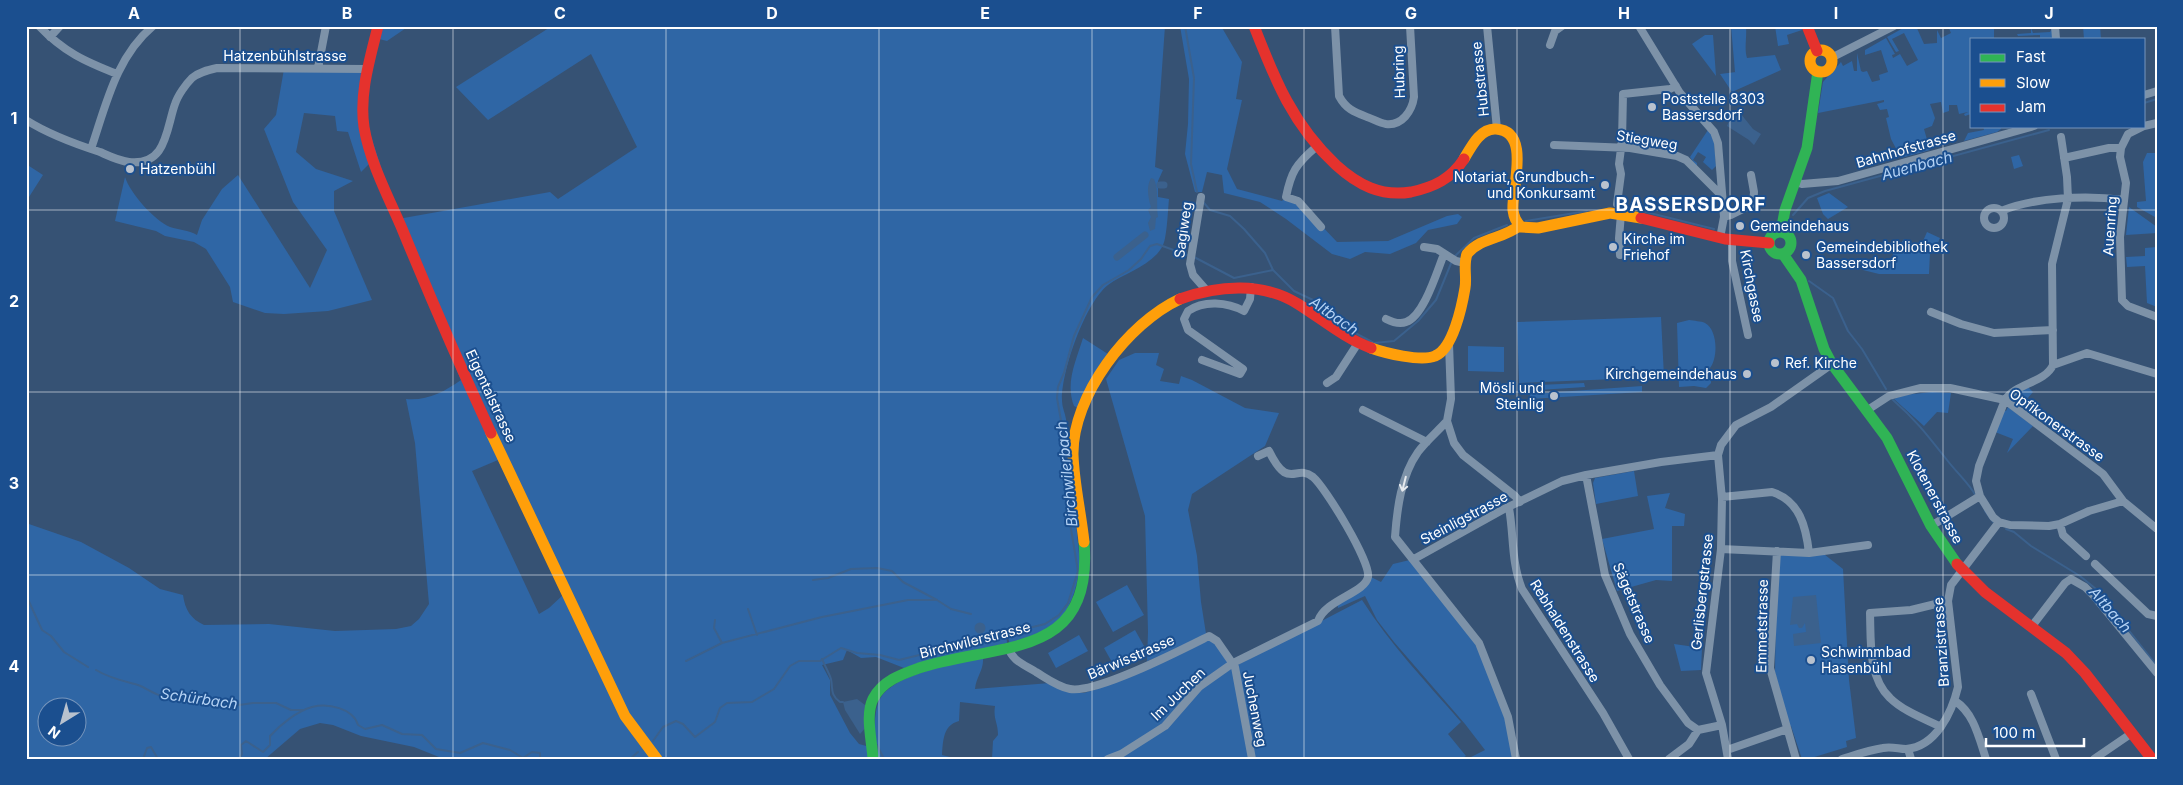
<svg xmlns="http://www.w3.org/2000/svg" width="2183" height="785" viewBox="0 0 2183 785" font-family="Inter,sans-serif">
	<rect width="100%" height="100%" fill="#365274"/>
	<path fill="#2f66a5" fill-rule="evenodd" d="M378,26h31l-22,15 -12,-3z
		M552,26h613l-10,141 8,3 -5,11v16l11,2c-1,10 -2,38 -6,46 -9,20 -39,28 -55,40 -23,18 -47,87 -46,116 0,6 3,12 4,18l14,145c-4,33 -14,60 -47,75 -7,3 -16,3 -23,5l-4,-12 1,11 -103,25 -28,-11 -15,1 -14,-8 -4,10 -21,5 8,15v15l20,38 9,11 11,3v12h-426l-30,-12 -53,-11 -28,-11 -13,-2 -20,6 -35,30h-239v-236l55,19 48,26 31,21 23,6c2,15 8,24 21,30l65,-1 66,7 61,-2 15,-3 8,-7 10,-15 -14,-161 -9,-44c21,2 38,-7 55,-19l-92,-216 -8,8 -13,-40 -11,-1 -2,-15 -31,-3 -8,39 20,17 37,12 -19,10v20l38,89 -44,11 -44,3 -19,-1 -32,-11 -3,-15 -24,-38 -12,-7 -29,-6 -9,-5 -41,-10 10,-44c5,16 29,43 45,50 9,3 18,3 27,8l5,-15 20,-31 16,-14 72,113 17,-38 -34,-48 -29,-73 12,-14 8,-46h83l-4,43 35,107 152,-27 8,7 79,-52 -46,-93 -103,66 -32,-33zM498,460l65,135 -14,13 -10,6 -67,-143zM48,708h30v30h-30z
		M1180,26h41l21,36 -6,37 6,1 -15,69 10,20 45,12 4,-4 12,4 39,41 51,-1 59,-25 11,-2 4,3 -5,7 -29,6 -12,13 -26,11 -25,-2 -15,7 -18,-5 -46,-35 -26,-17 -36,-9 -2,-18 -15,-3 -5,20h-7l-10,-38 3,-30 1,-45z
		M1731,26h15c1,11 -2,23 1,32l28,-3 6,15 -49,22 -12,-18 16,-2h-1z
		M1775,26h26l1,4 -15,5 2,9 -11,2z
		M1907,26h9l8,18 13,-1v-13l4,8 10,-5 -3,-7h52l-6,2v11h-22v77l-1,-2 -6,2 -1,-2 4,-2 -9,2 -2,-9h-8v6l-6,2 -2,-11 -11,2 5,14 -3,8 -8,3 6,21 -29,8 -10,-19 -5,-21 3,-1 -2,-8 -7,1 -3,-6 7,-2v-2l-66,13 5,-31 18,-20 2,4 9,-5 2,10h3v-18l4,18 2,1 4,-1 5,11 8,-2 -1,-5 9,-3 -7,-22 -16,5v-5l21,-12 9,16 -3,1 1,3 7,-4 7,12 11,-6 -14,-27 -12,6 7,12 -3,1 -9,-15z
		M2065,26h35l1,13h-17l-1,-13z
		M2031,28l2,5 17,-1 2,-4v11h-12v-4l-22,1 -1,-2 14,-1z
		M1705,35h8l3,41 -24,-32z
		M1983,126h17l1,3 -4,3 -33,9 4,-8 16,-3z
		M1708,130l2,1 4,11 2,24 -4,4 -9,-8 3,-5 -8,-5 -5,8 4,3v4l-7,-10z
		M2147,153h10v69l-2,-5 -18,-10v-5l9,-1 -3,-39z
		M2019,155l4,11 -9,3 -3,-12z
		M26,164l17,11 -14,22 -3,-2z
		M1829,193l19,14 -20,12 -5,-5 -6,-16z
		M2129,207l28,20v6l-31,2z
		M1927,232l13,6 -4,9 -13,-6z
		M1904,239l26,14 -1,21h-50l-16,-4 27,-11z
		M2157,247v60l-10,-4 -2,-37 -18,1 -1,-10 19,-1v-8z
		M1661,317l3,60 -145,6 -2,-61z
		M1689,320c5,1 12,1 16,3 13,7 13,35 5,45l1,15 -5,5 -12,-2 -15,1 -2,-64z
		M1083,338l28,18 -33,52 -4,-2c-9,-23 2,-45 9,-68z
		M1468,346l36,1v25l-36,-1z
		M1135,353h24l-3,12 8,4 -4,12 19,3 2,-8 11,4 53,28 34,5 -14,33 -73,48 -4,16 9,46 4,46 6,38 8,2 16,22 -33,22 -31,37 -47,29 -16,7h-112l1,-18 5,-6c0,-13 -5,-15 -3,-29l-35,-4 -1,19c-16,4 -16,20 -17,34l16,4h-82c0,-18 -4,-41 3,-58 13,-28 77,-37 104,-43 1,12 -7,19 -8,31l75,-6 21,9 13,1 13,-4 61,-32 -11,4 1,-29 -3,-116 -39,-137 13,-19z
		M1584,383l1,4 -46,3 -1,-5z
		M1642,386v6l-112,7v-5z
		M2028,387l5,5 -12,14 -8,-7 2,-3 -1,-2z
		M1932,392l19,1 -3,20 -11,-1 -13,14 -30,-27 10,-4z
		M2008,407l25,19 -26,27 6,-14 -18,-7 8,-22 3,1z
		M1634,471l4,25 -42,8 -3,-21 2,-5z
		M1670,493l-5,15 20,6 -1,12h-12v55l-16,-1 -39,11 -15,-52 52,-10 -7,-33z
		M1777,551h43l23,18 6,111 7,58 -10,3 1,6 -39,12h-6l-11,-33h-2l-14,-54z
		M1414,559l59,75 35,83 8,42h-49l18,-9 -20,-26 -71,-82 -17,-22 -12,-24 -27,12 -1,-7 32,-25 12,6 12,-18z
		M1127,585l17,30 -31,17 -17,-30z
		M1362,600c28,44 65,83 99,122l-13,12 18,22 -5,3h-207l-17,-94z
		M1135,630l9,16 -31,18 -9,-16z
		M1079,635l9,16 -32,17 -8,-15z
		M1674,644l28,4 -1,22 -20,1z
		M1233,667l17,92h-126l-1,-4 43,-27 33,-37z"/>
	<path fill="#3b618d" d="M1741,114l12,15 8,5 -7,11 -5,-5 -22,-14 3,-7z
		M1151,178l3,1c5,10 2,27 4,38l-2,1 -1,11 -5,2 -2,-8 3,-6 -3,-7 3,-3c-3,-10 -5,-20 0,-29z
		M1816,595l5,48 -27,3 -1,-12 13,-2 -1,-9 -3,5h-3l-2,-4 -7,1 3,-28z
		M974.5 628a5.5 5.5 0 1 1 11 0a5.5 5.5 0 1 1-11 0Z
		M857,699l8,6 2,21 -7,8 -15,-24 -2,-8z"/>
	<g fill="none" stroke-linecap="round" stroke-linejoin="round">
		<path stroke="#3b618d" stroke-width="2" d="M1185,26l9,52 -3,86 6,28
			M2144,103l13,-4
			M1204,203l6,7 20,6 14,13 21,24 8,17 21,21 19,9 44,34 17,9 20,-2 24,-20 18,-21 16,-39
			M1617,208l25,3 72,18
			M1793,215l15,-17 17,-7 224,-61
			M1526,221l61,-10
			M1194,257l40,21 39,-8
			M1454,257l20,-19 33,-13
			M1809,281l24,17 15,33 14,18 24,40
			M1893,400c24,21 35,36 54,60 10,13 21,22 29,36
			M1985,511l8,11
			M2006,529l8,3 17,14 49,30 16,13 61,77
			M813,580l15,-2 23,-9 26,-1 15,3 11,11 34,18
			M26,595l16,35 9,6 13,16 24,15
			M748,609l9,26
			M715,620l-1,8 8,15
			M822,659c3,7 7,14 9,20 2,10 -1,16 9,23h3
			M686,661l36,-18 100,-26 86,-17h29l14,9 20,5
			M96,670c13,8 27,11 42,15 11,4 21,14 34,11l6,3 9,-3 11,1 6,3 8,-1 27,6 14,-2h23l15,7h12
			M653,741l10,-14 13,-6 7,3 12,13 20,-15 5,-14 7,-5 25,-1 22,-13 16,-23 9,-5h21l21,-13 16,5 23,2 19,5 146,-36 14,-9 9,-12 10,-32 -8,-48 -5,-80 -8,-45 1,-11 6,-14 10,-37 18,-39 11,-12 26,-15 12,-11 9,-13 7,-2 33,12
			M877,745l7,14
			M143,759l4,-11 4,-1 7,12
			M174,759h2
			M239,759l3,-5 -1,-9 5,-4 17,11 7,-7v-9c10,-11 27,-25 42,-29 16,-4 41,1 46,18l7,4 17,-4 20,9 20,1 14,14 24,4 23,-10 27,7 13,8 9,-6 8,1v6
			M630,759l8,-7"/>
		<path stroke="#3b618d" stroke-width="7" d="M1160,185h4
			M1117,257l28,-22"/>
		<path stroke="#7d92a8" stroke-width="8" d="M39,26c25,26 45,35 78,48
			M1335,26l4,70c7,13 15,16 28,21 6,2 13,6 19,7 16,2 26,-13 28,-27l-4,-71
			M1487,26l10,103
			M1639,26l41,67 34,39 4,11 6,74 -4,21
			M2055,26l1,13
			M50,37l10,-11
			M1550,45l5,-14 7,-5
			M1831,58l63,-32
			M318,68l8,-42
			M2144,95l13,-4
			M26,120c22,14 49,24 74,32 9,4 19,9 29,10 38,4 37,-33 46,-58 3,-9 11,-20 17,-26 7,-6 16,-8 25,-10l150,1
			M2144,126l-16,8 -7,14 -1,9 6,26 -6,54 2,63 6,6 29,11
			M2144,126l13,-3
			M2061,137l6,40 1,22 -16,65 1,101c-8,18 -37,18 -48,35l-26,66 -3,15 4,15 13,21 6,5 11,3 39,1 11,-2 29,-13 34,-10
			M1554,145l76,3 47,8 9,4 35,35
			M1316,147c-20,17 -25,25 -30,50l12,4 23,26
			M91,149c15,-44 25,-92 62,-123
			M2064,158l45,-10h12
			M1796,182l6,2 36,-3 196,-55
			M1201,197l-11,67 3,11 14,16
			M1617,204l4,-30 -2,-10 3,-23 1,-47 47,-5 6,-3
			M1984 218a10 10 0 1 1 20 0a10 10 0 1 1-20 0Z
			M2001,211c34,-14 86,-16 123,-11
			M1724,217l7,-2 22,-11 1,-12 -3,-17
			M1732,241v20l16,74
			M1424,247l13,2 19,12 9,2
			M1620,255l-1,-17 2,-24
			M1931,312l30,12 33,9 59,-3
			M1386,319c6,3 13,6 20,3 18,-6 31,-51 38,-68
			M1449,344l2,55 -4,22 7,22 9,12 52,41 5,6
			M1202,360l38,14 3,-5 -55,-39 -4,-11 4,-8c16,-11 39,-9 56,0l6,-12 1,-12
			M2053,365l34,-12 70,21
			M1327,383l9,-6 22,-34
			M1363,410l64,32
			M1866,411l23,-15 31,-8h30l55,12 98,74 20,27 34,28
			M1447,421c-9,10 -21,20 -29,31 -17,24 -21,57 -23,85l84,106 29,74 8,42
			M1586,475l19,100 25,59 30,51 28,38 10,7 24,-5
			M1722,497l50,-5c28,9 34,35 37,61
			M1509,508c5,27 2,54 13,81l81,124 26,46
			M2060,524l3,11 23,21
			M1931,526l49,-30
			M1721,549l88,4 59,-8
			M1777,551l-7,117 26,91
			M1414,559l90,-50 58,-28 24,-6 75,-13 57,-7
			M2095,564l53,50 9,2
			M2032,626l33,-43 6,-4 14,8 9,9 63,77
			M1008,647c4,14 17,18 28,25 10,6 22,15 34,17 26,5 113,-40 139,-53l8,5 18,26 17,92
			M2031,694l25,65
			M1955,701c19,12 24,37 31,58
			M1941,727c-16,-8 -38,-16 -51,-29 -22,-21 -19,-57 -20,-85l41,-3 37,-9
			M1908,749l3,10
			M1727,750l60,-21
			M1108,759l13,-5 44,-28 34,-39 34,-24 85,-42c7,-21 47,-28 50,-44 3,-15 -43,-90 -55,-100 -18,-14 -24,15 -44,-26l-11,5
			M1669,759l20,-15 9,-14
			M1728,759l-6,-34 -16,-52 15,-124 1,-50 -4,-44 3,-10 15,-20 35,-18 61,-43
			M1842,759c13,-4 27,-9 41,-11 8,-2 16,1 23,1 30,-2 46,-37 52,-62l-10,-86 3,-16 48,-63
			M2094,759l38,-26"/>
		<path stroke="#30b455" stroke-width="11" d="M1769 243a11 11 0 1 1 22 0a11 11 0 1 1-22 0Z
			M1781,232l4,-22 22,-62 11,-77
			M1783,254l18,26 23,69 8,15 55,74 44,88 26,38
			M873,759c-1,-18 -8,-44 0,-60 9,-18 29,-25 46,-31 82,-26 175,-8 165,-126"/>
		<path stroke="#ff9f0a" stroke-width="11" d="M1810 61a11 11 0 1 1 22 0a11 11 0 1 1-22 0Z
			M1464,159c7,-12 16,-31 32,-30 36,2 15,61 17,81 1,8 3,11 8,17l17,1 72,-15 31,5
			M1371,348c14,5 50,14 64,8 18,-7 27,-50 30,-68 2,-11 -2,-23 2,-34 14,-17 36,-15 52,-28
			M491,433l134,283 32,43
			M1084,542c-3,-29 -10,-58 -11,-87 -1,-59 55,-132 107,-156"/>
		<path stroke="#e5322d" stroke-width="11" d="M378,26c-8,33 -19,67 -14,101 6,36 25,71 39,104 28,68 57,135 88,202
			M1254,26c21,54 39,99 82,139 22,20 45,32 75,27 23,-5 40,-13 53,-33
			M1807,26l10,25
			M1641,218l84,21 44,4
			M1180,299c39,-14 83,-17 118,5 24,15 46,34 73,44
			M1957,564l28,28 81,61 19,20 67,86"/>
	</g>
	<defs><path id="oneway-shaft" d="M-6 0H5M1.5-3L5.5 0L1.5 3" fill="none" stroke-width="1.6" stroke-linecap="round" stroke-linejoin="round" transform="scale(1.25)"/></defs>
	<use stroke="#e5e9ee" href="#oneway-shaft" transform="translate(1404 484) rotate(104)"/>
	<path fill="none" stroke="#fff" stroke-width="1" stroke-opacity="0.55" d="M240,26v733M453,26v733M666,26v733M879,26v733M1092,26v733M1304,26v733M1517,26v733M1730,26v733M1943,26v733M26,210h2131M26,392h2131M26,575h2131"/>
	<g fill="#b9c2ce" stroke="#1b4f8f" stroke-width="2">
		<circle cx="1652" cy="107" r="5"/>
		<circle cx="130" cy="169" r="5"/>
		<circle cx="1605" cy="185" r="5"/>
		<circle cx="1740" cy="226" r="5"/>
		<circle cx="1613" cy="247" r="5"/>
		<circle cx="1806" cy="255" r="5"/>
		<circle cx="1775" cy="363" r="5"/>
		<circle cx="1747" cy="374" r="5"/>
		<circle cx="1554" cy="396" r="5"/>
		<circle cx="1811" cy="660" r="5"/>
	</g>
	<g text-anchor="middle" stroke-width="4" stroke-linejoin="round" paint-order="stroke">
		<g font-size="14" fill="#fff" stroke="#1b4f8f">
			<text x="285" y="61">Hatzenbühlstrasse</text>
			<text transform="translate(1399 72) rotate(-92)" y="5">Hubring</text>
			<text transform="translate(1480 79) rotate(-96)" y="5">Hubstrasse</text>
			<text transform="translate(1647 140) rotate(9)" y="5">Stiegweg</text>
			<text transform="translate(1906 149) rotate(-16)" y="5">Bahnhofstrasse</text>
			<text transform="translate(2110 226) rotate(-86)" y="5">Auenring</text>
			<text transform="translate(1183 230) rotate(-82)" y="5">Sagiweg</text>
			<text transform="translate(1752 286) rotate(79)" y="5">Kirchgasse</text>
			<text transform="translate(491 396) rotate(65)" y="5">Eigentalstrasse</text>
			<text transform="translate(2057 425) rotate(36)" y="5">Opfikonerstrasse</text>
			<text transform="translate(1935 497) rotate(62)" y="5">Klotenerstrasse</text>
			<text transform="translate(1464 518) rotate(-28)" y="5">Steinligstrasse</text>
			<text transform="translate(1702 592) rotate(-84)" y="5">Gerlisbergstrasse</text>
			<text transform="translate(1634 603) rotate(67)" y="5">Sägetstrasse</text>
			<text transform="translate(1762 626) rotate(-89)" y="5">Emmetstrasse</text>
			<text transform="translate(1565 631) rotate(58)" y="5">Rebhaldenstrasse</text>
			<text transform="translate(975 640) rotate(-14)" y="5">Birchwilerstrasse</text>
			<text transform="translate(1941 642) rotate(-94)" y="5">Branzistrasse</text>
			<text transform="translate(1131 657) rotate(-23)" y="5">Bärwisstrasse</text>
			<text transform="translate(1178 694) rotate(-44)" y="5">Im Juchen</text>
			<text transform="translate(1255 709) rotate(79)" y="5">Juchenweg</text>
		</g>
		<g font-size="14" fill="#fff" stroke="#1b4f8f" text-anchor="start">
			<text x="1662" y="104">Poststelle 8303<tspan x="1662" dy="16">Bassersdorf</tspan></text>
			<text x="140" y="174">Hatzenbühl</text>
			<text x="1595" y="182" text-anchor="end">Notariat, Grundbuch-<tspan x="1595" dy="16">und Konkursamt</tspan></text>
			<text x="1750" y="231">Gemeindehaus</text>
			<text x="1623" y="244">Kirche im<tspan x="1623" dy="16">Friehof</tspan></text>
			<text x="1816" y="252">Gemeindebibliothek<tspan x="1816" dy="16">Bassersdorf</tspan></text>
			<text x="1785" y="368">Ref. Kirche</text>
			<text x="1737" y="379" text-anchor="end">Kirchgemeindehaus</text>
			<text x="1544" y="393" text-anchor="end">Mösli und<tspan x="1544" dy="16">Steinlig</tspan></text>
			<text x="1821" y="657">Schwimmbad<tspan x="1821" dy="16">Hasenbühl</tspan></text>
		</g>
		<g font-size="15" font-style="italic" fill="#b5d3f5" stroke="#1b4f8f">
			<text transform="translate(1917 166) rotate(-15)" y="5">Auenbach</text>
			<text transform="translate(1334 316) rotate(35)" y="5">Altbach</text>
			<text transform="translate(1067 474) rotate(-96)" y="5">Birchwilerbach</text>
			<text transform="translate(2110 610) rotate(49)" y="5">Altbach</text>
			<text transform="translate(199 699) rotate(8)" y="5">Schürbach</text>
		</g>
		<g font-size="19" font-weight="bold" letter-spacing="1" fill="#fff" stroke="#1b4f8f">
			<text x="1691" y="211">BASSERSDORF</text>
		</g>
	</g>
	<rect width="2183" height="785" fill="none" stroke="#1b4f8f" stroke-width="55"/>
	<rect x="1970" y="38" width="175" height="90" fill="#1b4f8f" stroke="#7695bc"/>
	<rect x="1980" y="54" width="25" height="8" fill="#30b455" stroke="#7695bc"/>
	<text x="2016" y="62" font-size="15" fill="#ffffff">Fast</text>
	<rect x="1980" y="79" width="25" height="8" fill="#ff9f0a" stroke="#7695bc"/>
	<text x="2016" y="88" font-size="15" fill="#ffffff">Slow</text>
	<rect x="1980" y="104" width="25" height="8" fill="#e5322d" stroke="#7695bc"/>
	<text x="2016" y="112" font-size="15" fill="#ffffff">Jam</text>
	<g transform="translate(62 722) rotate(217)"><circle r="24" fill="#1b4f8f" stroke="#7695bc"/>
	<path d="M0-4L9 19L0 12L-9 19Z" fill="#b9c2ce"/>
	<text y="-8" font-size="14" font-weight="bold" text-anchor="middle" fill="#ffffff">N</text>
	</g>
	<path d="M1986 738v8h98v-8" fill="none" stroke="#ffffff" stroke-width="2.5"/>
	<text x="1993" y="738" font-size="15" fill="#ffffff" stroke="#1b4f8f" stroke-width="4" paint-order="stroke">100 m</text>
	<rect x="28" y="28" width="2128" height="730" fill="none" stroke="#fff" stroke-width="2"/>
	<g font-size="16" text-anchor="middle" font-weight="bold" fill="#fff">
		<text x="134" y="19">A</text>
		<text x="347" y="19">B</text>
		<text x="560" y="19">C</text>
		<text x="772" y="19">D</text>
		<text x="985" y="19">E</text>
		<text x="1198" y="19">F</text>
		<text x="1411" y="19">G</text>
		<text x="1624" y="19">H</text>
		<text x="1836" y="19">I</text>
		<text x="2049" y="19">J</text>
		<text x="14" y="124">1</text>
		<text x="14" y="307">2</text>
		<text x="14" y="489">3</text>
		<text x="14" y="672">4</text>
	</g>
</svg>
